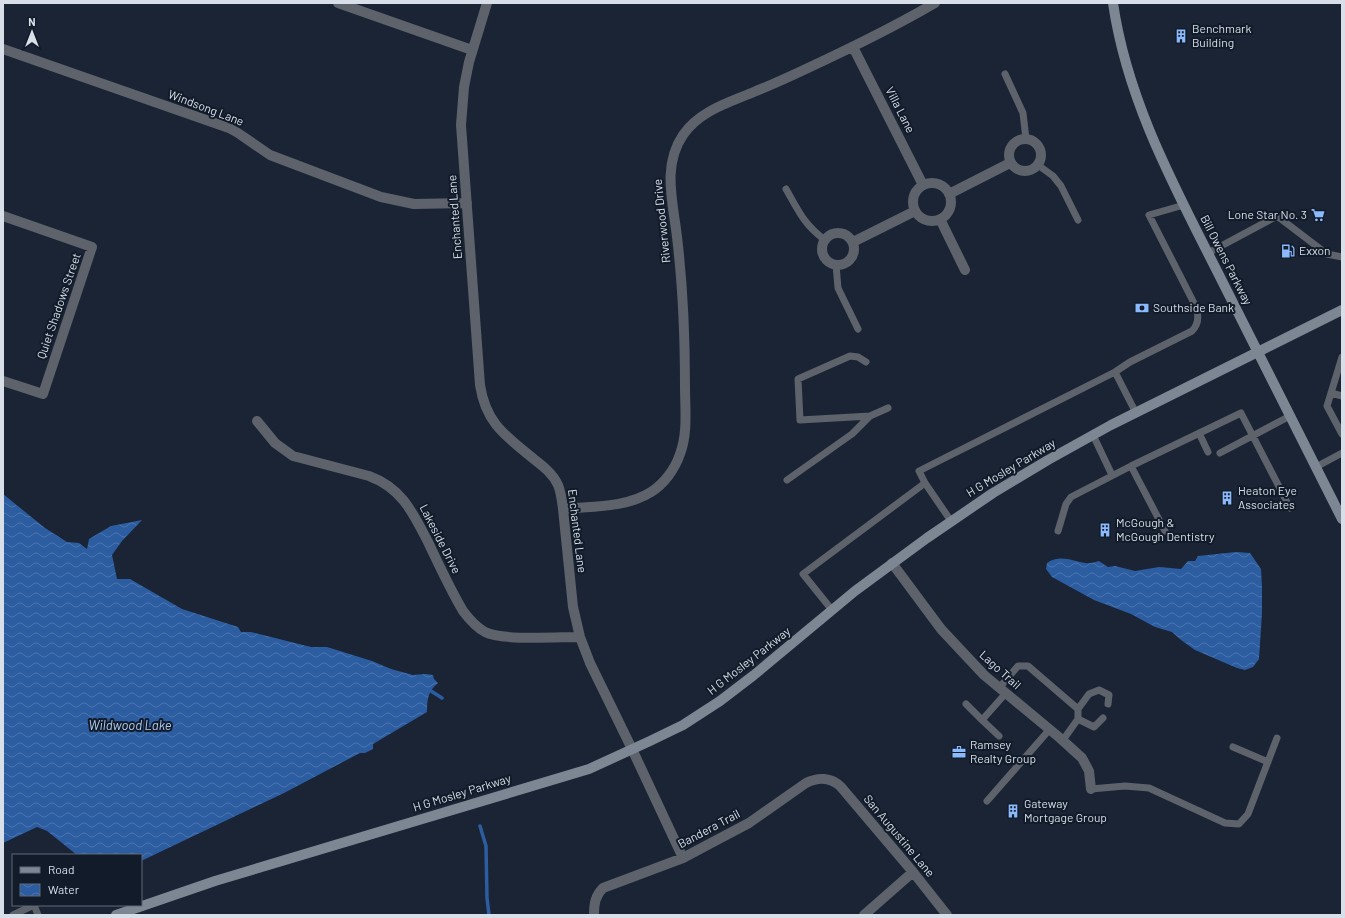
<svg xmlns="http://www.w3.org/2000/svg" width="1345" height="918" viewBox="0 0 1345 918" font-family="Barlow,sans-serif">
	<defs>
		<pattern id="water-waves" width="16" height="10" patternUnits="userSpaceOnUse"><rect width="16" height="10" fill="#2d5da1"/><path d="M0 5q4-4 8 0t8 0" fill="none" stroke="#4b74ae"/></pattern>
	</defs>
	<rect width="100%" height="100%" fill="#1a2434"/>
	<path fill="url(#water-waves)" d="M3,494l42,34 22,14 12,1 8,6 2,-10 22,-13 31,-6 -20,21 -10,14 5,24h13l52,30 56,18 3,5h10l60,15h16l45,14 19,8 22,6 12,-1 8,1 1,4 4,4c-10,8 -11,16 -11,29l-54,32v5l-8,4h-5l-76,40 -143,68v-6h-64l-30,-24 -10,-4 -34,16z
		M1236,552l14,1 11,16 1,18v26l-3,46 -6,8 -8,3 -8,-2 -42,-18 -14,-10 -9,-8 -17,-5 -24,-13 -37,-14 -42,-23 -6,-8 1,-6c13,-9 25,-2 38,0 5,1 9,-1 14,-2l9,6 7,-1 20,5 24,-4 22,2 7,-8h7l3,-5z"/>
	<g fill="none" stroke-linecap="round" stroke-linejoin="round">
		<path stroke="#2d5da1" stroke-width="3.5" d="M427,691h4l11,7
			M480,826l6,20 1,52 2,17"/>
		<path stroke="#5d626b" stroke-width="7" d="M1005,74l18,39 3,26
			M1038,165l15,11 8,10 17,34
			M786,189c12,21 18,36 39,51
			M1208,253l69,-37 50,38 15,3
			M836,265l2,23 20,41
			M1342,357l-15,49 15,28
			M866,362l-8,-5 -8,-1 -52,23 2,41 70,-4 18,-8
			M1115,372l21,41
			M1331,393l11,3
			M1199,433l9,19
			M1093,435l19,40
			M1220,453l70,-37
			M1131,466l34,65
			M1316,467l26,-14
			M787,480l65,-46 18,-18
			M951,521l-26,-38 -6,-12 196,-99 15,-10 62,-31c7,-7 7,-15 4,-24l-47,-92 35,-10
			M1058,531l8,-27 5,-7 60,-31 110,-53 49,95
			M832,610l-29,-36 122,-91
			M999,688l19,-22h10l50,43v10l-15,21
			M966,704l16,16 24,-27
			M1078,709l11,-15 10,-4 10,5 -1,9
			M1078,719l16,8 9,-9
			M982,720l17,16
			M1233,747l35,15
			M1091,789l34,-3 24,2 76,35 14,1 9,-10 29,-76
			M987,801l63,-72
			M13,915l21,-10 4,10"/>
		<path stroke="#5d626b" stroke-width="10" d="M338,3l134,47
			M487,3l-18,59 -5,25 -3,38 19,260c6,39 26,51 55,75 9,7 18,14 23,25 3,7 4,16 5,24l10,98 7,30 10,26 42,86 51,109
			M853,47l70,138
			M3,49l226,79 9,5 32,22 111,42 33,7 53,-1
			M1009 155a16 16 0 1 1 32 0a16 16 0 1 1-32 0Z
			M913 202a19 19 0 1 1 38 0a19 19 0 1 1-38 0Z
			M949,194l61,-31
			M3,216l89,31 -49,147 -40,-13
			M940,219l25,51
			M822 249a16 16 0 1 1 32 0a16 16 0 1 1-32 0Z
			M853,242l62,-31
			M257,421l18,22 18,13 76,20c33,12 44,37 59,66 11,23 22,47 35,69 6,8 13,16 22,21 18,9 73,5 95,5
			M563,509c28,-3 63,-1 88,-17 13,-8 24,-23 29,-38 8,-21 5,-45 5,-67 0,-50 -2,-100 -8,-150 -4,-35 -15,-71 6,-102 17,-25 48,-33 73,-44 18,-7 35,-15 52,-23 43,-20 86,-41 127,-65
			M892,563l49,66 43,46 76,63 22,20 7,13 2,18
			M594,915c0,-11 1,-19 9,-27l80,-30 30,-16 36,-19 57,-40c12,-6 25,-6 35,4l72,85 34,43
			M864,915l49,-43"/>
		<path stroke="#7d8693" stroke-width="10" d="M1113,3c14,97 61,183 105,270 41,82 82,164 124,246
			M116,915l99,-34 374,-112 61,-28 33,-16 37,-24 34,-26 101,-84 72,-53 66,-45 55,-33 63,-35 231,-115"/>
	</g>
	<defs>
		<g id="building-bare" transform="scale(1.08)"><path d="M-4-6H4V6H1V3H-1V6H-4ZM-2.5-4.3h1.7v1.8h-1.7ZM.8-4.3h1.7v1.8H.8ZM-2.5-1h1.7V.8h-1.7ZM.8-1h1.7V.8H.8Z" fill="#8cb9fc" stroke="#111b29" stroke-width="2.5" paint-order="stroke"/></g>
		<g id="supermarket-bare" transform="scale(1.08)"><path d="M-6-5.5h2.5l.6 2H6L4.5 2H-2.5L-4.4-4H-6ZM-1.5 3.2a1.3 1.3 0 1 0 .1 0ZM3 3.2a1.3 1.3 0 1 0 .1 0Z" fill="#8cb9fc" stroke="#111b29" stroke-width="2.5" paint-order="stroke"/></g>
		<g id="fuel-bare" transform="scale(1.08)"><path d="M-5.5-6h7V0h2V4h1.3V-2.5L3-4.5l.8-.8L6-3V5H2.5V1h-1V6h-7ZM-4.2-4.7v3.2H.2V-4.7Z" fill="#8cb9fc" stroke="#111b29" stroke-width="2.5" paint-order="stroke"/></g>
		<g id="bank-bare" transform="scale(1.08)"><path d="M-6-4H6V4H-6ZM0-2.3a2.3 2.3 0 1 0 0 4.6a2.3 2.3 0 1 0 0-4.6Z" fill="#8cb9fc" stroke="#111b29" stroke-width="2.5" paint-order="stroke"/></g>
		<g id="office-bare" transform="scale(1.08)"><path d="M-6-3h4V-5.5h4V-3h4V5H-6ZM-1-4.5V-3h2v-1.5ZM-6 0V1H6V0Z" fill="#8cb9fc" stroke="#111b29" stroke-width="2.5" paint-order="stroke"/></g>
	</defs>
	<g fill-rule="evenodd">
		<use href="#building-bare" x="1181" y="36"/>
		<use href="#supermarket-bare" x="1318" y="215"/>
		<use href="#fuel-bare" x="1288" y="251"/>
		<use href="#bank-bare" x="1142" y="308"/>
		<use href="#building-bare" x="1227" y="498"/>
		<use href="#building-bare" x="1105" y="530"/>
		<use href="#office-bare" x="959" y="752"/>
		<use href="#building-bare" x="1013" y="811"/>
	</g>
	<g text-anchor="middle" stroke-width="4" stroke-linejoin="round" paint-order="stroke">
		<g font-size="12" fill="#d8dfe9" stroke="#111b29" text-anchor="start">
			<text x="1192" y="33">Benchmark<tspan x="1192" dy="14">Building</tspan></text>
			<text x="1307" y="219" text-anchor="end">Lone Star No. 3</text>
			<text x="1299" y="255">Exxon</text>
			<text x="1153" y="312">Southside Bank</text>
			<text x="1238" y="495">Heaton Eye<tspan x="1238" dy="14">Associates</tspan></text>
			<text x="1116" y="527">McGough &amp;<tspan x="1116" dy="14">McGough Dentistry</tspan></text>
			<text x="970" y="749">Ramsey<tspan x="970" dy="14">Realty Group</tspan></text>
			<text x="1024" y="808">Gateway<tspan x="1024" dy="14">Mortgage Group</tspan></text>
		</g>
		<g font-size="12" fill="#d8dfe9" stroke="#111b29">
			<text transform="translate(206 108) rotate(21)" y="4">Windsong Lane</text>
			<text transform="translate(900 110) rotate(63)" y="4">Villa Lane</text>
			<text transform="translate(455 217) rotate(-94)" y="4">Enchanted Lane</text>
			<text transform="translate(662 221) rotate(-96)" y="4">Riverwood Drive</text>
			<text transform="translate(1226 260) rotate(63)" y="4">Bill Owens Parkway</text>
			<text transform="translate(59 306) rotate(-71)" y="4">Quiet Shadows Street</text>
			<text transform="translate(1011 468) rotate(-31)" y="4">H G Mosley Parkway</text>
			<text transform="translate(577 531) rotate(83)" y="4">Enchanted Lane</text>
			<text transform="translate(440 539) rotate(63)" y="4">Lakeside Drive</text>
			<text transform="translate(749 661) rotate(-38)" y="4">H G Mosley Parkway</text>
			<text transform="translate(1000 670) rotate(42)" y="4">Lago Trail</text>
			<text transform="translate(462 793) rotate(-17)" y="4">H G Mosley Parkway</text>
			<text transform="translate(709 829) rotate(-28)" y="4">Bandera Trail</text>
			<text transform="translate(899 836) rotate(50)" y="4">San Augustine Lane</text>
		</g>
		<g font-size="13" font-style="italic" fill="#b2ccf2" stroke="#111b29">
			<text x="130" y="730">Wildwood Lake</text>
		</g>
	</g>
	<rect width="1345" height="918" fill="none" stroke="#d8dfe9" stroke-width="8"/>
	<rect x="12" y="854" width="130" height="52" fill="#111b29" stroke="#616976"/>
	<rect x="20" y="867" width="20" height="6" fill="#7d8693" stroke="#616976"/>
	<text x="48" y="874" font-size="12" fill="#d8dfe9">Road</text>
	<rect x="20" y="884" width="20" height="12" fill="url(#water-waves)" stroke="#616976"/>
	<text x="48" y="894" font-size="12" fill="#d8dfe9">Water</text>
	<g transform="translate(32 32)" stroke="#111b29" stroke-width="3" paint-order="stroke">
	<path d="M0-3L7 15L0 10L-7 15Z" fill="#d8dfe9"/>
	<text y="-6" font-size="11" font-weight="bold" text-anchor="middle" fill="#d8dfe9">N</text>
	</g>
</svg>
